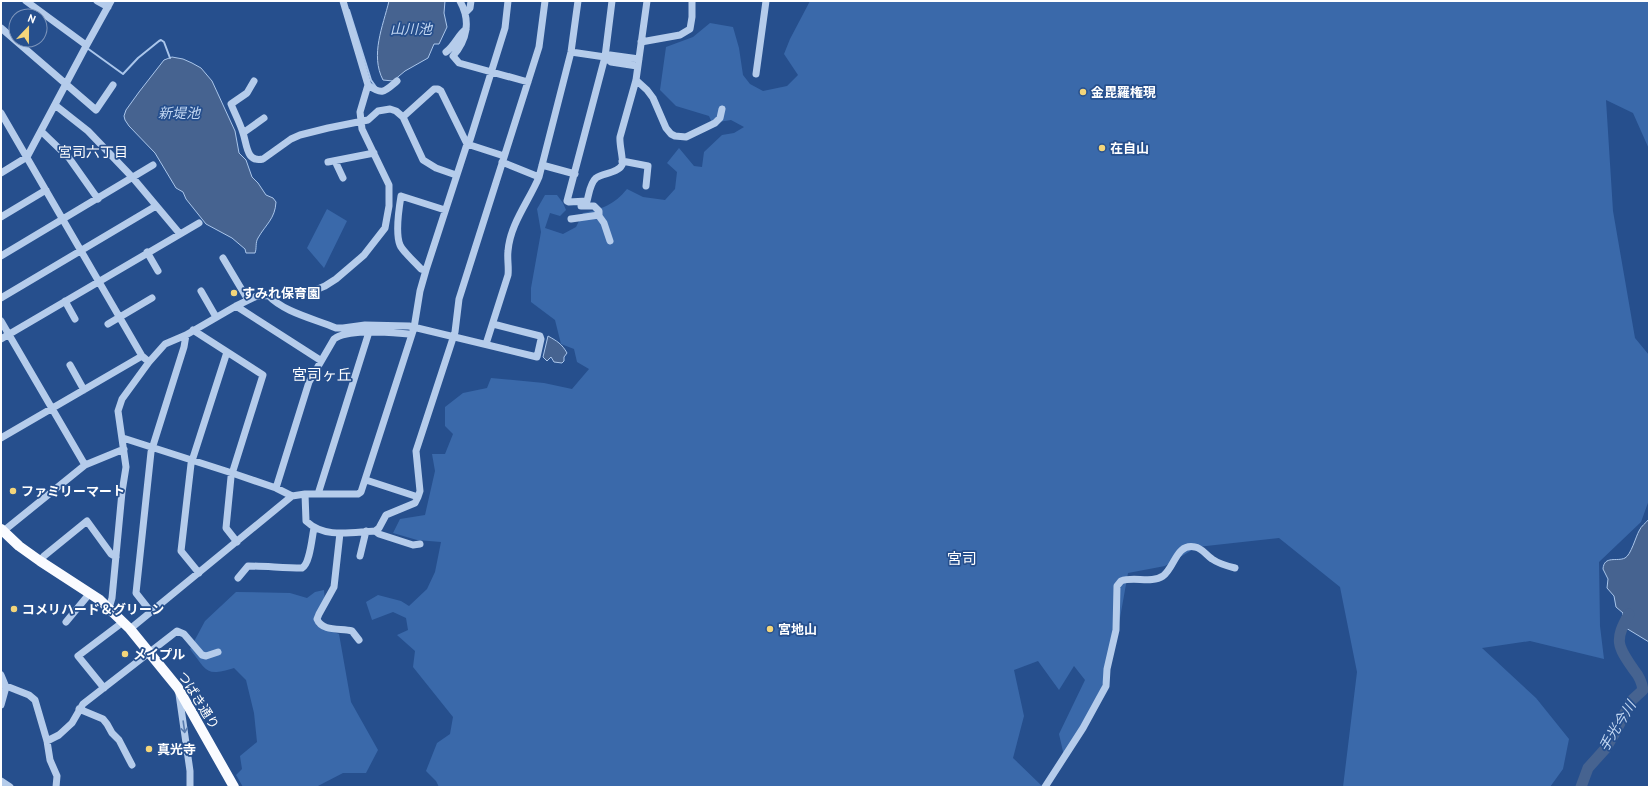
<svg xmlns="http://www.w3.org/2000/svg" width="1650" height="788" viewBox="0 0 1650 788" font-family="'PT Sans','Noto Sans JP',sans-serif">
	<rect width="100%" height="100%" fill="#264f8d"/>
	<path fill="#3a69aa" d="M810,1h839v148l-16,-36 -27,-13 7,111 22,127 14,17v145l-8,22 -42,40 1,64 4,33 -74,-18 -48,7 54,50 33,41 -6,30 -13,18h-207l14,-115 -17,-85 -61,-49 -82,9 -32,19 -37,7 -8,45 -23,87 -33,51 -5,-22 26,-54 -11,-14 -15,24 -21,-29 -24,9 10,46 -11,42 30,29h-604l-3,-6 -10,-10 11,-28 13,-9 3,-17 -40,-50 2,-16 -18,-16 11,-5 -2,-12 -13,-6 -21,8 -6,-18 12,-7 23,6 8,5 18,-17 8,-17 6,-30 -24,-2 -24,-7 7,-14 25,-4 10,-44 -3,-17h13l8,-20 -8,-8v-19l18,-14 24,-5 4,-10 53,5 28,6 17,-20 -12,-7 -3,-13 -13,-5 -6,-24 -24,-18v-14l10,-56 -4,-23 8,-14h12l6,8 3,7 -6,6 -10,-3 -5,15 18,6 13,-7 7,-14c19,-4 31,-8 44,-24l16,8 22,3 10,-11 2,-17 -10,-9 12,-15 15,18 8,1 2,-15 18,-17 12,-2 10,-6 -13,-7 -19,3 -3,-7 -33,-10 -16,-16 6,-43 27,-10 17,-14 23,4 6,21 4,27 7,9 13,7 24,-5 11,-11 -14,-21 6,-15z
		M327,209l20,12 -23,47 -17,-20z
		M324,590l1,11 -7,13 -2,11 23,9 12,68 27,48 -12,23h-23l-27,14h-73l-7,-12 6,-6 -2,-13 17,-14 -3,-29 -8,-33 -12,-12c-29,9 -27,3 -44,-19l15,-28 31,-29 54,1 17,5 8,-6z"/>
	<path fill="#466390" stroke="#aac6eb" d="M389,1h56l-1,12 3,14 -8,17h-5l-6,14 -23,13 -12,10 -10,-1c-13,-25 0,-54 6,-79z
		M172,57l11,2 9,4 9,5 11,13 23,50 4,22 7,7 6,17 6,6 8,12 7,3 3,4c-1,17 -10,22 -18,36 -3,5 -1,10 -3,15h-9l-1,-4 -13,-11 -26,-14 -20,-25 -3,-7 -7,-4 -21,-35 -26,-27 -4,-6 -1,-4 2,-6 13,-18 25,-32z
		M548,336c9,5 14,8 19,17l-3,4v4l-2,2 -8,-1 -3,-5 -4,4 -4,-4z
		M1649,519v123l-28,-17 2,-12 -7,-6 -2,-11 -7,-8 1,-9 -5,-10c1,-14 14,-7 22,-11 6,-3 11,-22 14,-27 2,-5 7,-8 10,-12z"/>
	<g fill="none" stroke-linecap="round" stroke-linejoin="round">
		<path stroke="#aac6eb" stroke-width="2" d="M349,10l22,70 5,7
			M87,48l36,26 15,-16 21,-17 2,-1 3,2 6,16"/>
		<path stroke="#466390" stroke-width="11" d="M1581,787l7,-19 18,-20 10,-17 15,-30 12,-11c-1,-8 -4,-14 -9,-20 -17,-24 -20,-30 -5,-56"/>
		<path stroke="#b5cceb" stroke-width="7" d="M26,1l60,44
			M97,1l11,6
			M460,1c11,20 7,39 -7,55l6,7 69,19
			M612,1l-7,56 -38,144 2,1 18,-1c2,-7 3,-18 9,-23 7,-5 22,-5 26,-13 2,-4 -3,-21 -2,-28l16,-57 11,-79
			M465,13l5,-5 1,-7
			M1,28l95,82 17,-25
			M641,42l39,-7 10,-6 2,-12v-16
			M446,52c9,-7 12,-17 20,-23
			M571,52l34,5 5,-2 29,4
			M605,57l6,5 26,4
			M756,74l10,-73
			M636,80l11,10 6,8 13,30 5,6 4,2 11,1 29,-14 5,-5 2,-9
			M254,81l-7,12 -16,11c4,10 9,19 12,29 4,11 3,30 20,26l28,-20 9,-4 28,-7 40,-8 10,-9 12,-2 6,2 7,6 20,43 13,8 20,7
			M368,85c15,11 17,6 29,-4
			M55,105l33,26 45,47 47,56
			M1,113l141,243 7,6
			M403,117l31,-28h4l3,2 26,53 37,12
			M41,131l28,27 29,41
			M243,133l21,-15
			M335,161l8,17
			M622,161l26,5 -2,20
			M328,162l46,-9
			M502,162l37,15
			M542,165l33,9
			M1,173l26,-16 58,-109 26,-47
			M599,216l5,7 6,18
			M1,217l45,-27
			M571,219l28,-4v-4l-5,-5h-13
			M147,252l11,19
			M1,256l152,-91
			M223,258l25,42
			M426,270l-5,-1c-6,-7 -18,-17 -21,-24 -5,-12 -1,-37 1,-49l44,14
			M201,291l15,26
			M268,295c15,17 47,24 68,33h7l22,-3 44,1 128,31 4,-18 -1,-3 -47,-12
			M1,298l155,-92
			M65,301l10,18
			M236,306l84,54
			M1,321l84,144
			M108,324l44,-26
			M193,330l70,45 -32,102 -5,51 11,14
			M1,339l198,-116
			M486,344l22,-69c1,-8 -1,-16 0,-24 2,-27 21,-50 31,-74l32,-125 7,-51
			M70,365l14,25
			M1,438l141,-82
			M123,438l109,35 44,15 16,8
			M366,480l52,17
			M276,488l33,-106 25,-43c15,-11 59,-6 78,-5
			M305,494l1,27c19,18 46,11 69,10l4,-3 7,-13 29,-12 3,-6 2,-6 -4,-40 39,-119 4,-33 80,-252 6,-46
			M318,494l51,-162
			M375,531l4,3 34,11 7,-1
			M1,533l84,-68 39,-16
			M340,533l-6,54 -15,27 -2,5c5,13 24,9 35,12l7,9
			M360,556l6,-25
			M40,561l4,-5 43,-35 24,33 5,3
			M199,573l-18,-22 10,-87 36,-112
			M238,578l10,-12c18,0 35,2 54,2 8,-4 10,-31 12,-40
			M109,608l3,-10 10,-106 4,-25 -8,-56 4,-12 27,-37 16,-18 21,-9 50,-29 21,-10 41,-2 15,-3 12,-5 11,-7 28,-24 21,-27 4,-22v-21l-27,-56 -2,-17 8,-27 -25,-84
			M151,612l-15,-19 15,-141 33,-105 2,-12
			M66,622l24,-29
			M130,629l162,-133 13,-2h53l3,-2 53,-164 6,-37 6,-21 41,-126 3,-4 35,-112 3,-27
			M1,675l5,12 -5,18
			M1,684l28,11 6,5 12,41 3,19 7,16 -1,11
			M104,688l-26,-32 45,-34
			M179,694l11,77v16
			M79,709l24,10 4,5 5,9 7,7 13,25
			M47,741l12,-6 13,-12 11,-19 94,-73 7,3 18,21 4,1 12,-4
			M1,781l9,6
			M1045,787l38,-59 23,-42 1,-17 9,-39 1,-44 4,-5c13,-5 30,3 42,-5 12,-9 13,-33 32,-29 7,1 11,8 17,12 7,5 15,7 23,9"/>
		<path stroke="#fafbff" stroke-width="10" d="M1,529l18,17 21,15 60,39 30,29 48,59 56,99"/>
	</g>
	<defs><path id="oneway-shaft" d="M-6 0H5M1.5-3L5.5 0L1.5 3" fill="none" stroke-width="1.6" stroke-linecap="round" stroke-linejoin="round"/></defs>
	<use stroke="#587bae" href="#oneway-shaft" transform="translate(184 727) rotate(82)"/>
	<g fill="#f4d57a" stroke="#264f8d" stroke-width="1.5">
		<circle cx="1083" cy="92" r="4"/>
		<circle cx="1102" cy="148" r="4"/>
		<circle cx="234" cy="293" r="4"/>
		<circle cx="13" cy="491" r="4"/>
		<circle cx="14" cy="609" r="4"/>
		<circle cx="770" cy="629" r="4"/>
		<circle cx="125" cy="654" r="4"/>
		<circle cx="149" cy="749" r="4"/>
	</g>
	<g text-anchor="middle" stroke-width="3.5" stroke-linejoin="round" paint-order="stroke">
		<g font-size="13" font-weight="bold" fill="#fff" stroke="#264f8d" text-anchor="start">
			<text x="1091" y="97">金毘羅権現</text>
			<text x="1110" y="153">在自山</text>
			<text x="242" y="298">すみれ保育園</text>
			<text x="21" y="496">ファミリーマート</text>
			<text x="22" y="614">コメリハード＆グリーン</text>
			<text x="778" y="634">宮地山</text>
			<text x="133" y="659">メイプル</text>
			<text x="157" y="754">真光寺</text>
		</g>
		<g font-size="13" fill="#fff" stroke="#264f8d">
			<text transform="translate(199 700) rotate(58)" y="5">つばき通り</text>
		</g>
		<g font-size="14" font-style="italic" fill="#c1d6f2" stroke="#264f8d">
			<text x="411" y="34">山川池</text>
			<text x="179" y="118">新堤池</text>
			<text transform="translate(1617 726) rotate(-58)" y="5">手光今川</text>
		</g>
		<g font-size="14" fill="#fff" stroke="#264f8d">
			<text x="93" y="157">宮司六丁目</text>
		</g>
		<g font-size="15" fill="#fff" stroke="#264f8d">
			<text x="322" y="380">宮司ヶ丘</text>
			<text x="962" y="564">宮司</text>
		</g>
	</g>
	<rect width="1650" height="788" fill="none" stroke="#ffffff" stroke-width="4"/>
	<g transform="translate(28 28) rotate(22)"><circle r="19" fill="#264f8d" stroke="#7d95bb"/>
	<path d="M0-3L7 15L0 10L-7 15Z" fill="#f4d57a"/>
	<text y="-6" font-size="11" font-weight="bold" text-anchor="middle" fill="#ffffff">N</text>
	</g>
</svg>
